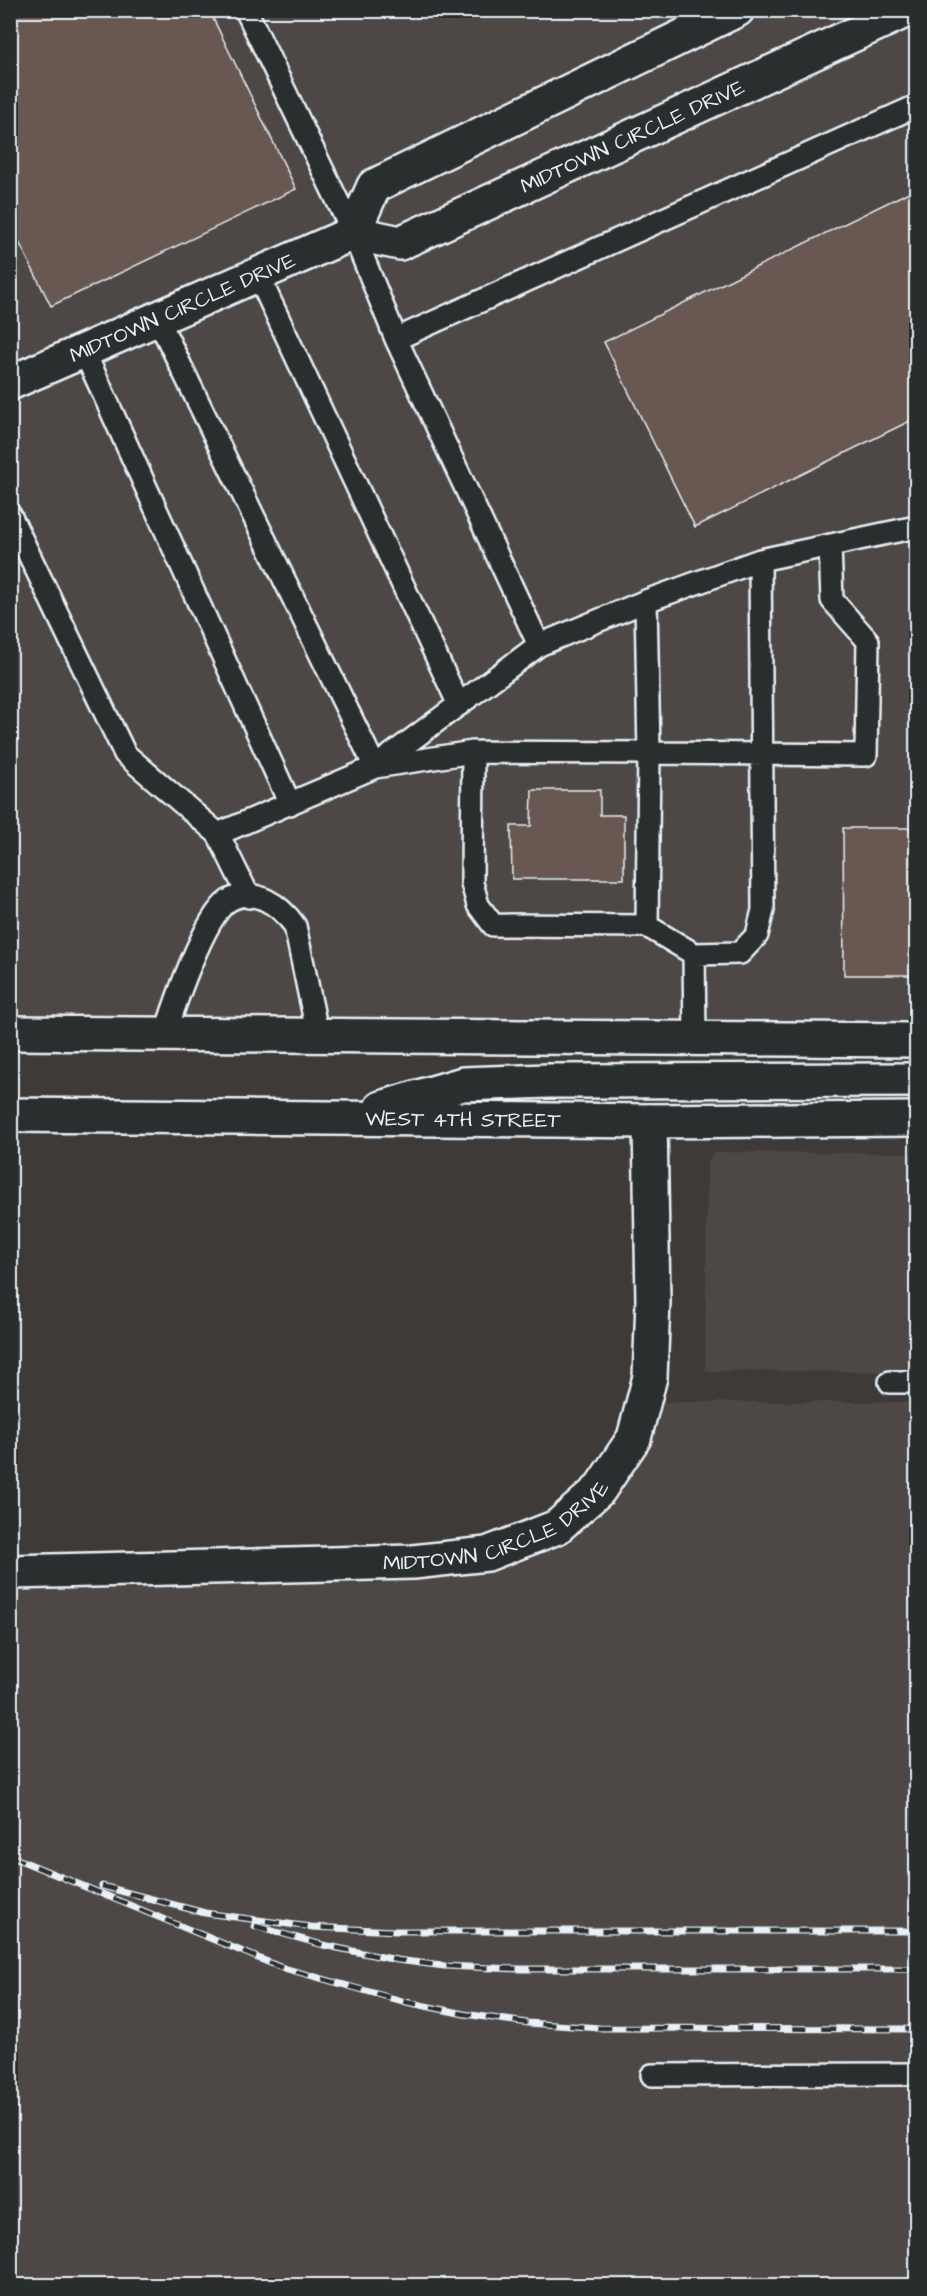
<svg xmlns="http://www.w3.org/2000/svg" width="927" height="2296" viewBox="0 0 927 2296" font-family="'Architects Daughter',sans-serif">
	<rect width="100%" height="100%" fill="#3d3a38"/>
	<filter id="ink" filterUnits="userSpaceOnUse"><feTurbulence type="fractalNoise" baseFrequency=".0167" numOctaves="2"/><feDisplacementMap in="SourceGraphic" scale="12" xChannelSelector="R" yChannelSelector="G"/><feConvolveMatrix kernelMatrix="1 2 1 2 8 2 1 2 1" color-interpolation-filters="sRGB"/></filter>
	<g filter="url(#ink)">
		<path fill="#4d4644" d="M11,11h905v1029l-905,-7z
			M720,1152l196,1v219l-211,-1 2,-207 6,-11z
			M643,1402h273v883h-905l-1,-713 403,-10 144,-35z"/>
		<path fill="#695951" stroke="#e8f1f8" stroke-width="1.5" d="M10,10h199l87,179 -245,117 -41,-82z
			M909,192l7,15v211l-221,109 -91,-185z
			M532,790h68v25h24v64h-112l-1,-53h20z
			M843,828h73v147h-72z"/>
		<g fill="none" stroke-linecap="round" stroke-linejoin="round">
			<g stroke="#e8f1f8" stroke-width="26">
				<path id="lane" d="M246,10l107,223 43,106 143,306
					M258,275l201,430
					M158,319l217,448 164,-122 107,-44 114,-41 156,-33
					M396,339l520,-233
					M84,351l206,453
					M10,515l115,239 93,80 31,63
					M646,601l3,152 217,2 2,-114 -36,-41 -2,-55
					M473,752l-1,131 6,22 15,20 154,1
					M218,834l157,-67 98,-15 176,1 -2,173 47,28 1,84
					M694,954l46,-1 17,-18 6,-25 -3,-350
					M165,1035c9,-29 39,-118 63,-134 26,-16 53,5 67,25l23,110
					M890,1382h26
					M652,2075l264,-1"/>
			</g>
			<g stroke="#e8f1f8" stroke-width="38">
				<g id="street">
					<path d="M353,233l21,-47 363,-176"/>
					<path id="s1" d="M10,383l343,-150 47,10 507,-233"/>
					<path id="s2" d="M10,1572l403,-10 74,-8 70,-27 42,-37 35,-52 16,-61 3,-75 -3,-181"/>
				</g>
			</g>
			<g stroke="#e8f1f8" stroke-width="38">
				<g id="primary">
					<path d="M10,1033l906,7"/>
					<path d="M381,1108l82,-24 85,-3 368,-1"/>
					<path id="s3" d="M10,1115l640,6 266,-2"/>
				</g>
			</g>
			<use href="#lane" stroke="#2a2d2e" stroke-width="21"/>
			<use href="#street" stroke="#2a2d2e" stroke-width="33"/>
			<use href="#primary" stroke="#2a2d2e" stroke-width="33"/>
			<g stroke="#e8f1f8" stroke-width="7">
				<path id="rail" d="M10,1856l270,111 126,35 58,12 64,9 72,5 316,1
					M102,1886l103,27 106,14 85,4h520
					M255,1926l68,19 74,15 47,6 76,3h396"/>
			</g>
			<use href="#rail" stroke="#2a2d2e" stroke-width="4.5" stroke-dasharray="14" stroke-linecap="butt"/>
		</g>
	</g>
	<g text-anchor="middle" stroke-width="5" stroke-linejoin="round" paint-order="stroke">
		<g font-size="21" fill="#e8f1f8" stroke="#2a2d2e">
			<text dy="7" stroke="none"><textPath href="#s1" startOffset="678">MIDTOWN CIRCLE DRIVE</textPath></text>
			<text dy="7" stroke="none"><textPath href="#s1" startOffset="188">MIDTOWN CIRCLE DRIVE</textPath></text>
			<text dy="7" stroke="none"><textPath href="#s3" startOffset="453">WEST 4TH STREET</textPath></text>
			<text dy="7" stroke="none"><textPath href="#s2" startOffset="495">MIDTOWN CIRCLE DRIVE</textPath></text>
		</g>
	</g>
	<rect width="927" height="2296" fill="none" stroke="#2a2d2e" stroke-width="36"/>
	<rect x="18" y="18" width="891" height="2260" fill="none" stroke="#e8f1f8" stroke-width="2" filter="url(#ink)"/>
</svg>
